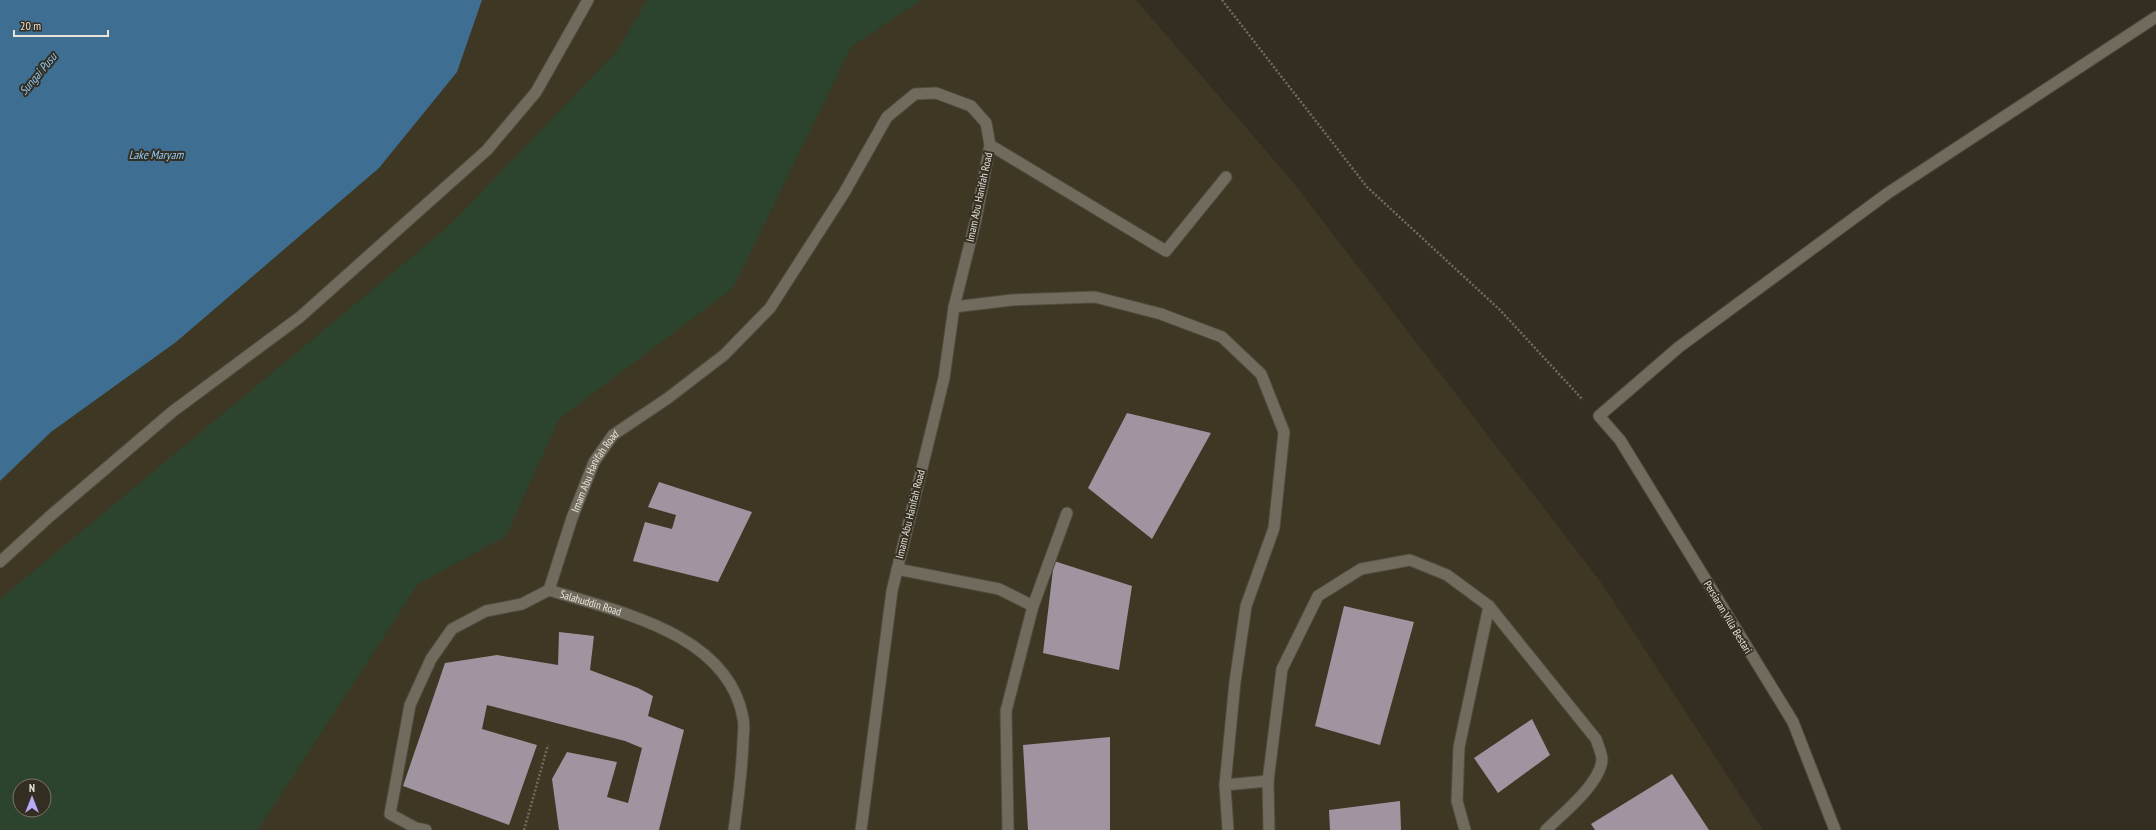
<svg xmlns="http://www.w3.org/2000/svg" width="2156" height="830" viewBox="0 0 2156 830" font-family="'PT Sans Narrow',sans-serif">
	<rect width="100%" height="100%" fill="#332e21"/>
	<path fill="#3e3723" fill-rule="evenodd" d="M0,0h1136l156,181 308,400 163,249h-1763zM20,786h24v24h-24z"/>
	<path fill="#2c442e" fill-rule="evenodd" d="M647,0h274l-70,47 -118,241 -174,131 -53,117 -88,48 -160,246h-258v-231l449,-373 169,-176zM20,786h24v24h-24z"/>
	<path fill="#3e6e91" d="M0,0h482l-25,72 -78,96 -203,174 -125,90 -51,49z"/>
	<path fill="#a094a1" d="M1127,413l84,20 -59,106 -64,-51z
		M659,482l93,30 -34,70 -85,-21 12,-39 27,7 4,-14 -28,-8z
		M1054,561l78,25 -13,84 -76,-17z
		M1344,606l70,16 -34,123 -65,-19z
		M559,632l35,4 -4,34 48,18 15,8 -5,20 36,14 -25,100h-100l-7,-51 15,-27 50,10 -10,35 21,6 14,-55 -17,-7 -138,-36 -5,24 55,16 -28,80 -106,-39 42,-123 52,-8 61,10z
		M1532,719l18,36 -52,38 -24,-35z
		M1110,737v93h-82l-5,-85z
		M1672,774l37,56h-114l-4,-6z
		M1400,801l1,29h-71l-1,-20z"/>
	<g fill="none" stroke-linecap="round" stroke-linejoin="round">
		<g stroke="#4f4c40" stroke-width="13">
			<path id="service" d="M990,145l176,106 60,-74
				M0,562l49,-45 123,-105 128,-95 187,-167 49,-58 52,-92
				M1835,830l-42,-108 -173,-282 -21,-24 80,-69 209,-154 268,-176"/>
		</g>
		<g stroke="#4f4c40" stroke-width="13">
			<g id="minor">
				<path d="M954,307l58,-7 83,-3 66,17 61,23 39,37 23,58 -10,96 -28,78 -11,76 -10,103 3,45"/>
				<path d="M897,569l102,20 34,17 34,-93"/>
				<path id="s1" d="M549,590l23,-72 22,-56 19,-27 55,-37 56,-43 46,-47 74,-115 43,-76 28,-23 21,-1 35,13 15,17 4,22 -14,74 -22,88 -10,71 -52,213 -31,239"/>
				<path d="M1225,785l43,-4"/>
				<path id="s2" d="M426,830l-10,-2 -26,-14 20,-109 21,-46 21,-30 34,-18 36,-7 27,-14c69,22 179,43 194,128 2,8 0,17 0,24 -1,30 -5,59 -9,88"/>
				<path d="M1008,830l-2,-119 27,-105"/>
				<path d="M1269,830l-1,-49 14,-112 36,-73 43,-27 49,-9 37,15 42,31 107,133c2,6 6,15 6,21 -2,24 -40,54 -56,70"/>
				<path d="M1465,830l-8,-29 2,-54 30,-141"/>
			</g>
		</g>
		<path stroke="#706b60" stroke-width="2.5" stroke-dasharray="2 2" stroke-linecap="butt" d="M1222,0l145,187 133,123 83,90
			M524,830l24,-85"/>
		<use href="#service" stroke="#706b5c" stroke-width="11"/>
		<use href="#minor" stroke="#706b5c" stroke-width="11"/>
	</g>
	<g text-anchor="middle" stroke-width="4" stroke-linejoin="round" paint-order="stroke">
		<g font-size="11" fill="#e7e4db" stroke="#332e21">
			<text transform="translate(979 197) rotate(-78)" y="4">Imam Abu Hanifah Road</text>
			<text dy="4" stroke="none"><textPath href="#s1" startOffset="128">Imam Abu Hanifah Road</textPath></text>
			<text transform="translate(910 514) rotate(-76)" y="4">Imam Abu Hanifah Road</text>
			<text dy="4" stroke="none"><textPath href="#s2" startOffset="387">Salahuddin Road</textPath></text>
			<text transform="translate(1728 617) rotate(59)" y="4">Persiaran Villa Bestari</text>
		</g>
		<g font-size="12" font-style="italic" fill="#8fc8f3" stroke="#332e21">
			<text transform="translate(38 74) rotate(-50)" y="4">Sungai Pusu</text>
			<text x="156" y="159">Lake Maryam</text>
		</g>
	</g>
	<g transform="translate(32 798)"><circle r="19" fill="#332e21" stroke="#7b776b"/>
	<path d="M0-3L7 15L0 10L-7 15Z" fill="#b9abf7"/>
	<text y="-6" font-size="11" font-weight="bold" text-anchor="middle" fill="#e7e4db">N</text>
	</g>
	<path d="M14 30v6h94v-6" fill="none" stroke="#e7e4db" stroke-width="2"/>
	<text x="20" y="30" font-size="12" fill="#e7e4db" stroke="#332e21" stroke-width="3" paint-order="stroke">20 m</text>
</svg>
